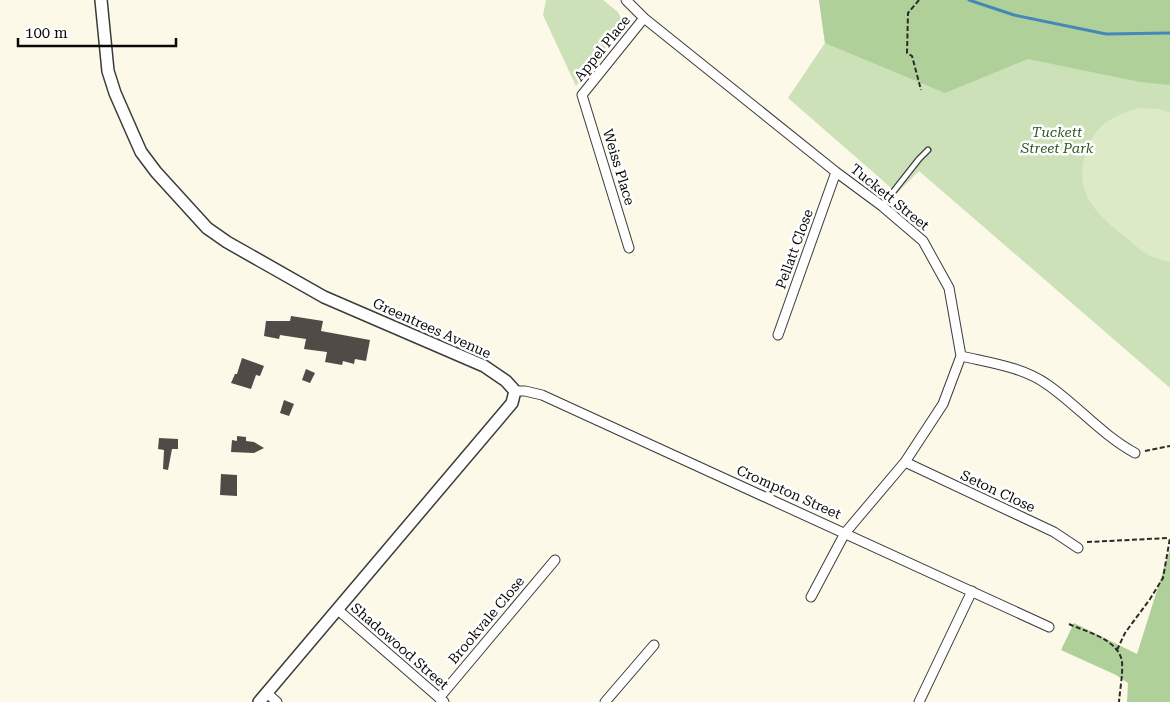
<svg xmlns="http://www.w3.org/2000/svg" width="1170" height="702" viewBox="0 0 1170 702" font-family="'Roboto Serif',serif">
	<rect width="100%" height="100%" fill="#fcf9e9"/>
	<path fill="#cce1b7" d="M546,0h57l15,12 6,12 -48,62 -33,-71z
		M819,0h351v388l-251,-217 -22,22 -109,-95 37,-55z"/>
	<path fill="#b0d099" d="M819,0h351v85l-30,-3 -112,-23 -83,34 -120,-50z
		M1170,549v153h-43l1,-19 -12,-8 -55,-25 13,-27 63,31z"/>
	<path fill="#ddeac8" d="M1139,108l21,1 10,4v149c-8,-2 -18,-5 -25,-9 -8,-5 -14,-12 -21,-17 -29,-23 -51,-44 -38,-84 9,-28 27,-36 53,-44z"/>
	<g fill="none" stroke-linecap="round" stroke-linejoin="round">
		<path stroke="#4488ba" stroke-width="3" d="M969,0l45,15 92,19 64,-1"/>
	</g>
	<path fill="#504b47" d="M291,316l32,5 -2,10 49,9 -4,21 -11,-2 -1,5 -11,-3 -1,4 -17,-3 2,-10 -23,-3 2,-10 -26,-4 -1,4 -15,-3 2,-15h24z
		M242,358l22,8 -4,10 -4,-1 -5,14 -20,-6 4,-9h2z
		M306,369l9,4 -5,10 -8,-3z
		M284,400l10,4 -5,12 -9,-3z
		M237,436l9,1v4l8,1 10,6 -10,5 -23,-1 1,-12 5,1z
		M159,438l19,1v10h-6l-4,21 -5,-1 1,-19 -6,-1z
		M221,474l16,1v21l-17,-1z"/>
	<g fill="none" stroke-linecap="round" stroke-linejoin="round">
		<g stroke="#3c3c3c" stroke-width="7">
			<path id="service" d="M882,206l37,-47 9,-9"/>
		</g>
		<g stroke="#3c3c3c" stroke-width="11">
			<path id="minor" d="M626,0l18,18 192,154 46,34 41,35 26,47 12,68 -18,48 -38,58 -60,71 -34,64
				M629,248l-47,-153 62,-77
				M778,335l58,-163
				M961,356c30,7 62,11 87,29 30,21 54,50 87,68
				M515,391h10l17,4 507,232
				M905,462l149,70 24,16
				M338,610l106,92
				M267,693l10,9
				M439,698l116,-138
				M605,702l49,-57
				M919,702l53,-111"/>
		</g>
		<g stroke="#3c3c3c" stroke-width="14">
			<path id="tertiary" d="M101,0l7,71 7,22 18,41 8,18 15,20 51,56 20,14 97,55 160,69 22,15 9,10 -3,12 -253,299"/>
		</g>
		<path stroke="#2b2b2b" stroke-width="2" stroke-dasharray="5 2.5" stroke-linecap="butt" d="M919,0l-11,13 -1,40 5,3 9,34
			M1145,451l25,-5
			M1087,542l82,-4
			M1069,624c17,8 50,15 53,38 1,12 -2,27 -3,40
			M1117,650l8,-17 25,-34 13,-21 7,-40"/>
		<use href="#service" stroke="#fff" stroke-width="4.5"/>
		<use href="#minor" stroke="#fff" stroke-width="9"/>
		<use href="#tertiary" stroke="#fff" stroke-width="11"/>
	</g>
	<g text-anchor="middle" stroke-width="5" stroke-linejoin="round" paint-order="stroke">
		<g font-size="14" fill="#090909" stroke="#fff">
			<text transform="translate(602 48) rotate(-51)" y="5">Appel Place</text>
			<text transform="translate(619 167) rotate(73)" y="5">Weiss Place</text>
			<text transform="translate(890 197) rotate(39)" y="5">Tuckett Street</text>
			<text transform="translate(794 249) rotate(-70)" y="5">Pellatt Close</text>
			<text transform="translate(432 328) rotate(24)" y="5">Greentrees Avenue</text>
			<text transform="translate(998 491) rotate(25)" y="5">Seton Close</text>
			<text transform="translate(789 492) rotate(24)" y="5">Crompton Street</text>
			<text transform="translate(486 620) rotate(-50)" y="5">Brookvale Close</text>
			<text transform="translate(400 646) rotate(41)" y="5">Shadowood Street</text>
		</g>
		<g font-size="14" font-style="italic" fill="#2c5823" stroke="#fff">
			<text x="1057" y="137">Tuckett<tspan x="1057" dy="16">Street Park</tspan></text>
		</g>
	</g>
	<path d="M18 38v8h158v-8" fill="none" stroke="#090909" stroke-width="2.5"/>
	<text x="25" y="38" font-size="15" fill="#090909" stroke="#ffffff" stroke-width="4" paint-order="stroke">100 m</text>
</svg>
